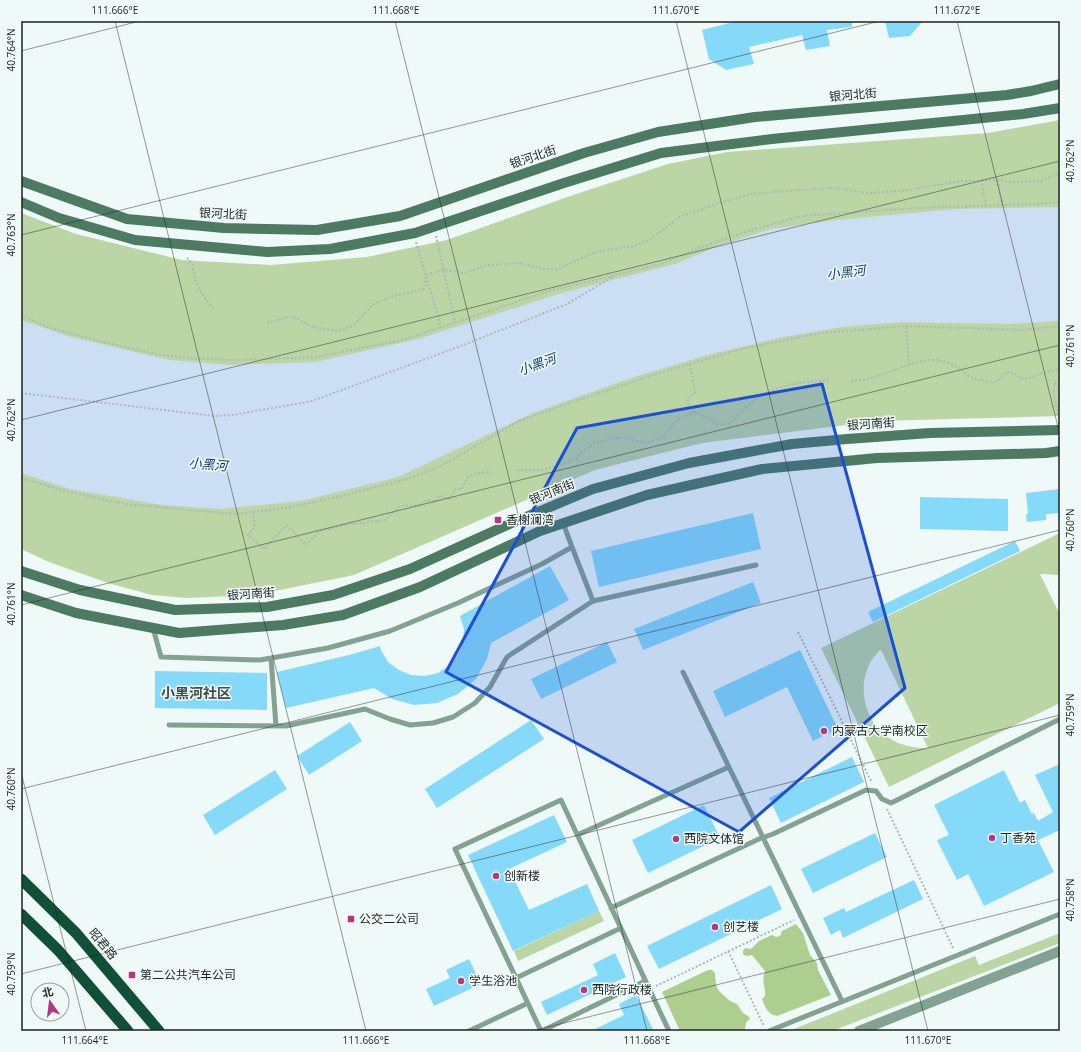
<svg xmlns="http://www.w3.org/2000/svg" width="1081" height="1052" viewBox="0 0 1081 1052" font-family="'Open Sans','Noto Sans SC',sans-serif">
	<rect width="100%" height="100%" fill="#eef9f8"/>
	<path fill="#bbd5a5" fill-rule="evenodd" d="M1060,120v296l-182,5 -176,22 -107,27 -241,105 -99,20 -68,3 -35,-3 -44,-12 -59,-21 -28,-13v-336l55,21 106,26 89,5 96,-8 80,-17 123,-44 98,-32 59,-12 261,-19z
		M1060,533v42l-20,-1 20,41v88l-171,84 -68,-139zM880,650h1l47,98c-19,1 -40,-6 -52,-22 -17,-22 -17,-57 4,-76z
		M599,911l5,10 -86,40 -4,-10z
		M1060,933v10l-228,88h-43l186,-75 4,9z"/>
	<path fill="#adce8f" d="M796,924l7,9 7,22 7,8 1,7 13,25 -54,21c-10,-2 -12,-9 -15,-17l3,-3c1,-11 -4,-12 0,-25l-13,-16 -6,1 -3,-2v-3l2,-3 6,1 8,-8 13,-6 4,2 4,-1 2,-5z
		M708,970h4l3,3 1,12 3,6 11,10 7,3 6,9 5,3 2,2 -4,5 -1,6 -4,2h-61l-18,-39z"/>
	<path fill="#ccdef4" d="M1060,207v114l-49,3 -110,-2 -59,5 -64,11 -74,18 -73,22 -98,35 -135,64 -97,24 -80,8 -59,-4 -92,-16 -49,-16v-153l47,16 101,24 62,5 85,-3 102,-23 144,-46 113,-29 46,-19 50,-16 66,-9 118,-11z"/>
	<path fill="#86daf9" d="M737,21h115v6l-25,3 3,16 -24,4 -4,-15 -53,12 5,17 -28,6 -17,-11 -7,-29z
		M885,21h38l-13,15 -21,2z
		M1060,489v24l-14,1v6l-19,2 -1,-8h2l-2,-21z
		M920,497l88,2v32l-88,-2z
		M753,513l8,36 -162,38 -8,-36z
		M1015,541l5,10 -147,71 -5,-10z
		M550,566l19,34 -78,43 -4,16 -11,20 -18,15 -21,9 -23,2 -22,-6 -18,-11 -88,20 -9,-36 76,-18 27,-8 1,4 7,12 11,8 12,5 14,1 13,-3 12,-8 8,-10 5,-13 1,-13 -4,-13z
		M753,582l8,21 -118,47 -9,-21z
		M607,642l10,20 -76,37 -10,-20z
		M800,650l38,79 -25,12 -26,-54 -62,30 -12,-26z
		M155,671l112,2v37l-112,-2z
		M531,720l13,19 -107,69 -12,-19z
		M350,722l12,19 -53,34 -12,-19z
		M852,757l12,25 -83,41 -12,-25z
		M1060,764v66l-22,10 16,32 -70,34 -16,-32 -11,6 -20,-40 12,-5 -15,-30 70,-35 16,33 5,-3 7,14 2,-1 4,8 15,-9 -18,-37z
		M275,770l12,19 -72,46 -12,-20z
		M704,805l16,33 -72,35 -16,-33z
		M554,815l13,27 -58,27 20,41 58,-26 12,27 -86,40 -45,-96z
		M875,833l12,24 -74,36 -12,-24z
		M914,880l9,19 -80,39 -3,-8 -9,5 -8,-17 21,-10 2,4z
		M771,885l11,24 -123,60 -12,-23z
		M615,953l11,24 -79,38 -6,-13 57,-27 -5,-11z
		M469,959l12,25 -47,22 -8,-17 24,-11 -4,-8z
		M636,995l18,36h-63l33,-16 -5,-11z"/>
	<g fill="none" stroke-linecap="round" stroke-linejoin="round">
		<path stroke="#afb7b7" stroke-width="2" stroke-dasharray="2 2" stroke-linecap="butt" d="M981,180l5,26
			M998,180l4,25
			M436,236l19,86
			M416,242l25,85
			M187,258l5,5c4,22 7,29 22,46
			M21,315l26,12 52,14 56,13 44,5 44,1 73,-3 87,-17 146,-49 112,-27 35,-15 55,-19 51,-14 116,-8 118,-4 24,-2
			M267,323l25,-7 21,11 24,4 16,-5 22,-23 19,-7 30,-7 2,-14 17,-5 21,3 24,-8 32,-2 23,6h14l38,-17 38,-6 18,-7 30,-23 42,-14 29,-8 44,-4 41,-2 31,5 34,-2 60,-10 36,-1 12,2 31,-1 19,-8
			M906,327l3,38
			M690,364l5,29 -8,6 3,10 28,15h11c10,-8 19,-20 30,-27 22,-14 46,-15 72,-17
			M851,381c30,0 58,-23 87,-21 6,1 18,6 23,9 3,3 5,6 9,8 5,3 9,3 15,4 11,2 14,0 20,-8l7,-1 9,6 5,1 17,-6 17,-4
			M21,393l193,23 18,-1 70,-12 10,-2 154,-57 101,-40 47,-28
			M1059,419l-5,-23v-12l6,-1
			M517,470h25l15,-4 19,-7 7,-8 12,-8 20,-5h10l21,5 18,-6 11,-15 7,-5 13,-5
			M21,478l44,13 61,13 109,10 50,-6 53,-11 69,-18 34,-13 78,-45 53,-19 84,-28 85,-25 80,-16 85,-7 117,4 37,-4
			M253,512l2,15 -7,8 16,14 23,-24 19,20 14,-14 25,-6 40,-5 15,-14 20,-1 7,-5 8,2 4,-6 11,3 5,-10h7l6,-12 9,-4 16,-1
			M798,632l74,151
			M887,809l67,141
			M728,951l36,75
			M656,986l138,-66"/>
		<path stroke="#84a292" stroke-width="5" d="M593,601l163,-36
			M153,628l8,29 99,3 68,-12 62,-17 68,-28 84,-39 30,-17 -9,-24
			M271,658l5,68
			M683,672l159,329
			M169,725l117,1 79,-17 25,10 20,6 23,-2 20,-6 22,-14 15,-16 17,-30 86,-56 -21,-54
			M577,835l152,-68
			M611,908l148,-69 14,-5 93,-44 10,1 6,8 9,4 169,-84
			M516,978l105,-50
			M469,1031l59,-28
			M541,1031l-86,-182 106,-49 108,231
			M542,1031l103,-50
			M769,1031l291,-117"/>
		<path stroke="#84a292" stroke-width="10" d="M859,1031l201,-80"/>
		<path stroke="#4c7a63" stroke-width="10" d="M21,181l106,38 97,9 93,2 83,-14 184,-63 74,-21 97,-15 252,-22 24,-4 29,-7
			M21,202l38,16 76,22 132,12 63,-3 85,-16 149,-50 97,-30 111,-14 251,-25 37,-6
			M21,571l59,19 95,20 92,-3 66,-12 77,-26 104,-47 79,-33 96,-26 103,-19 55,-5 83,-6 130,-3
			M21,595l55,18 103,20 104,-8 60,-10 77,-28 120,-56 107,-36 115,-26 115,-11 169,-5 14,-2"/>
		<path stroke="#0f5036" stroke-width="11" d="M21,879l55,54 83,98
			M21,914l37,36 70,81"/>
	</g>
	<path fill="#1d4ed8" fill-opacity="0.2" stroke="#1d4ed8" stroke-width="3" stroke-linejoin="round" d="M822,384l83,304 -166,144 -293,-160 131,-244z"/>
	<path fill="none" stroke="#1e2222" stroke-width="1" stroke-opacity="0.45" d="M115,21l251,1010M395,21l252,1010M676,21l252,1010M957,21l103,414M21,51l119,-30M21,235l859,-214M21,420l1039,-259M21,605l1039,-260M21,772l65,259M21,789l1039,-259M21,974l1039,-259M532,1031l528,-132"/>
	<g fill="#b53682" stroke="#eef9f8" stroke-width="1.5">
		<rect x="494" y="516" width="8" height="8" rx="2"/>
		<circle cx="824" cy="731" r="4"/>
		<circle cx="992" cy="838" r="4"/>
		<circle cx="676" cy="839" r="4"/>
		<circle cx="496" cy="876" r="4"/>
		<rect x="347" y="915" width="8" height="8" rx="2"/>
		<circle cx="715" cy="927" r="4"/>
		<rect x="128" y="971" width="8" height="8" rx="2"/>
		<circle cx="461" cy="981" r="4"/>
		<circle cx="584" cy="990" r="4"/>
	</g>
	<g text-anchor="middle" stroke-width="3" stroke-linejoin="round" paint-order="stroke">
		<g font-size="12" fill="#1e2222" stroke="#eef9f8">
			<text transform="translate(853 95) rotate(-5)" y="4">银河北街</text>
			<text transform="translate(533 157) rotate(-19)" y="4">银河北街</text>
			<text transform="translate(223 214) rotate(3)" y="4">银河北街</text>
			<text transform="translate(871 424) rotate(-4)" y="4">银河南街</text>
			<text transform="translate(552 492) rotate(-22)" y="4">银河南街</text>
			<text transform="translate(251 594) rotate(-4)" y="4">银河南街</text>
			<text transform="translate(103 944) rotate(50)" y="4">昭君路</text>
		</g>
		<g font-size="12" fill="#1e2222" stroke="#eef9f8" text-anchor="start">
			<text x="506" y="524">香榭澜湾</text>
			<text x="832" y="735">内蒙古大学南校区</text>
			<text x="1000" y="842">丁香苑</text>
			<text x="684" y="843">西院文体馆</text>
			<text x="504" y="880">创新楼</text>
			<text x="359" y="923">公交二公司</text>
			<text x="723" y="931">创艺楼</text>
			<text x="140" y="979">第二公共汽车公司</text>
			<text x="469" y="985">学生浴池</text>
			<text x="592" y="994">西院行政楼</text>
		</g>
		<g font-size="13" font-style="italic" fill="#0d396a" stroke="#eef9f8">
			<text transform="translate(846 272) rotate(-7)" y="5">小黑河</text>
			<text transform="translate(537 364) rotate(-20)" y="5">小黑河</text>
			<text transform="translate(208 464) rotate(5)" y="5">小黑河</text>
		</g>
		<g font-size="14" font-weight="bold" fill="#414a4a" stroke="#eef9f8">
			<text x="196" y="698">小黑河社区</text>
		</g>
	</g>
	<rect width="1081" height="1052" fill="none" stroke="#eef9f8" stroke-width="44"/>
	<g transform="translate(50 1002) rotate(346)"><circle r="19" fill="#eef9f8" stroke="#9ba3a2"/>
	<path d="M0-3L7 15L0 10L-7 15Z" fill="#b53682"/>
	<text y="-6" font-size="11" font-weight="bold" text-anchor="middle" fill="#1e2222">北</text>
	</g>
	<rect x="22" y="22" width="1037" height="1008" fill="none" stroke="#1e2222" stroke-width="1.5"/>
	<g font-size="10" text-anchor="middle" fill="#1e2222">
		<text x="115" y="14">111.666°E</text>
		<text x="396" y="14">111.668°E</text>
		<text x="676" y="14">111.670°E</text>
		<text x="957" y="14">111.672°E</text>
		<text transform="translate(11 50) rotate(-90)" y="4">40.764°N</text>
		<text transform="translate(1070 161) rotate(-90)" y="4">40.762°N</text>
		<text transform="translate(11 235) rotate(-90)" y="4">40.763°N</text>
		<text transform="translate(1070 346) rotate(-90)" y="4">40.761°N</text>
		<text transform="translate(11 420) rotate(-90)" y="4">40.762°N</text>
		<text transform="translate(1070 530) rotate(-90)" y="4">40.760°N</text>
		<text transform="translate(11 604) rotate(-90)" y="4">40.761°N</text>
		<text transform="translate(1070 715) rotate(-90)" y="4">40.759°N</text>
		<text transform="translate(11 789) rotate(-90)" y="4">40.760°N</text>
		<text transform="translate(1070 900) rotate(-90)" y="4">40.758°N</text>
		<text transform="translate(11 974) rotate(-90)" y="4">40.759°N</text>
		<text x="85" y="1044">111.664°E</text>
		<text x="366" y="1044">111.666°E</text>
		<text x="647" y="1044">111.668°E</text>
		<text x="928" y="1044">111.670°E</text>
	</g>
</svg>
